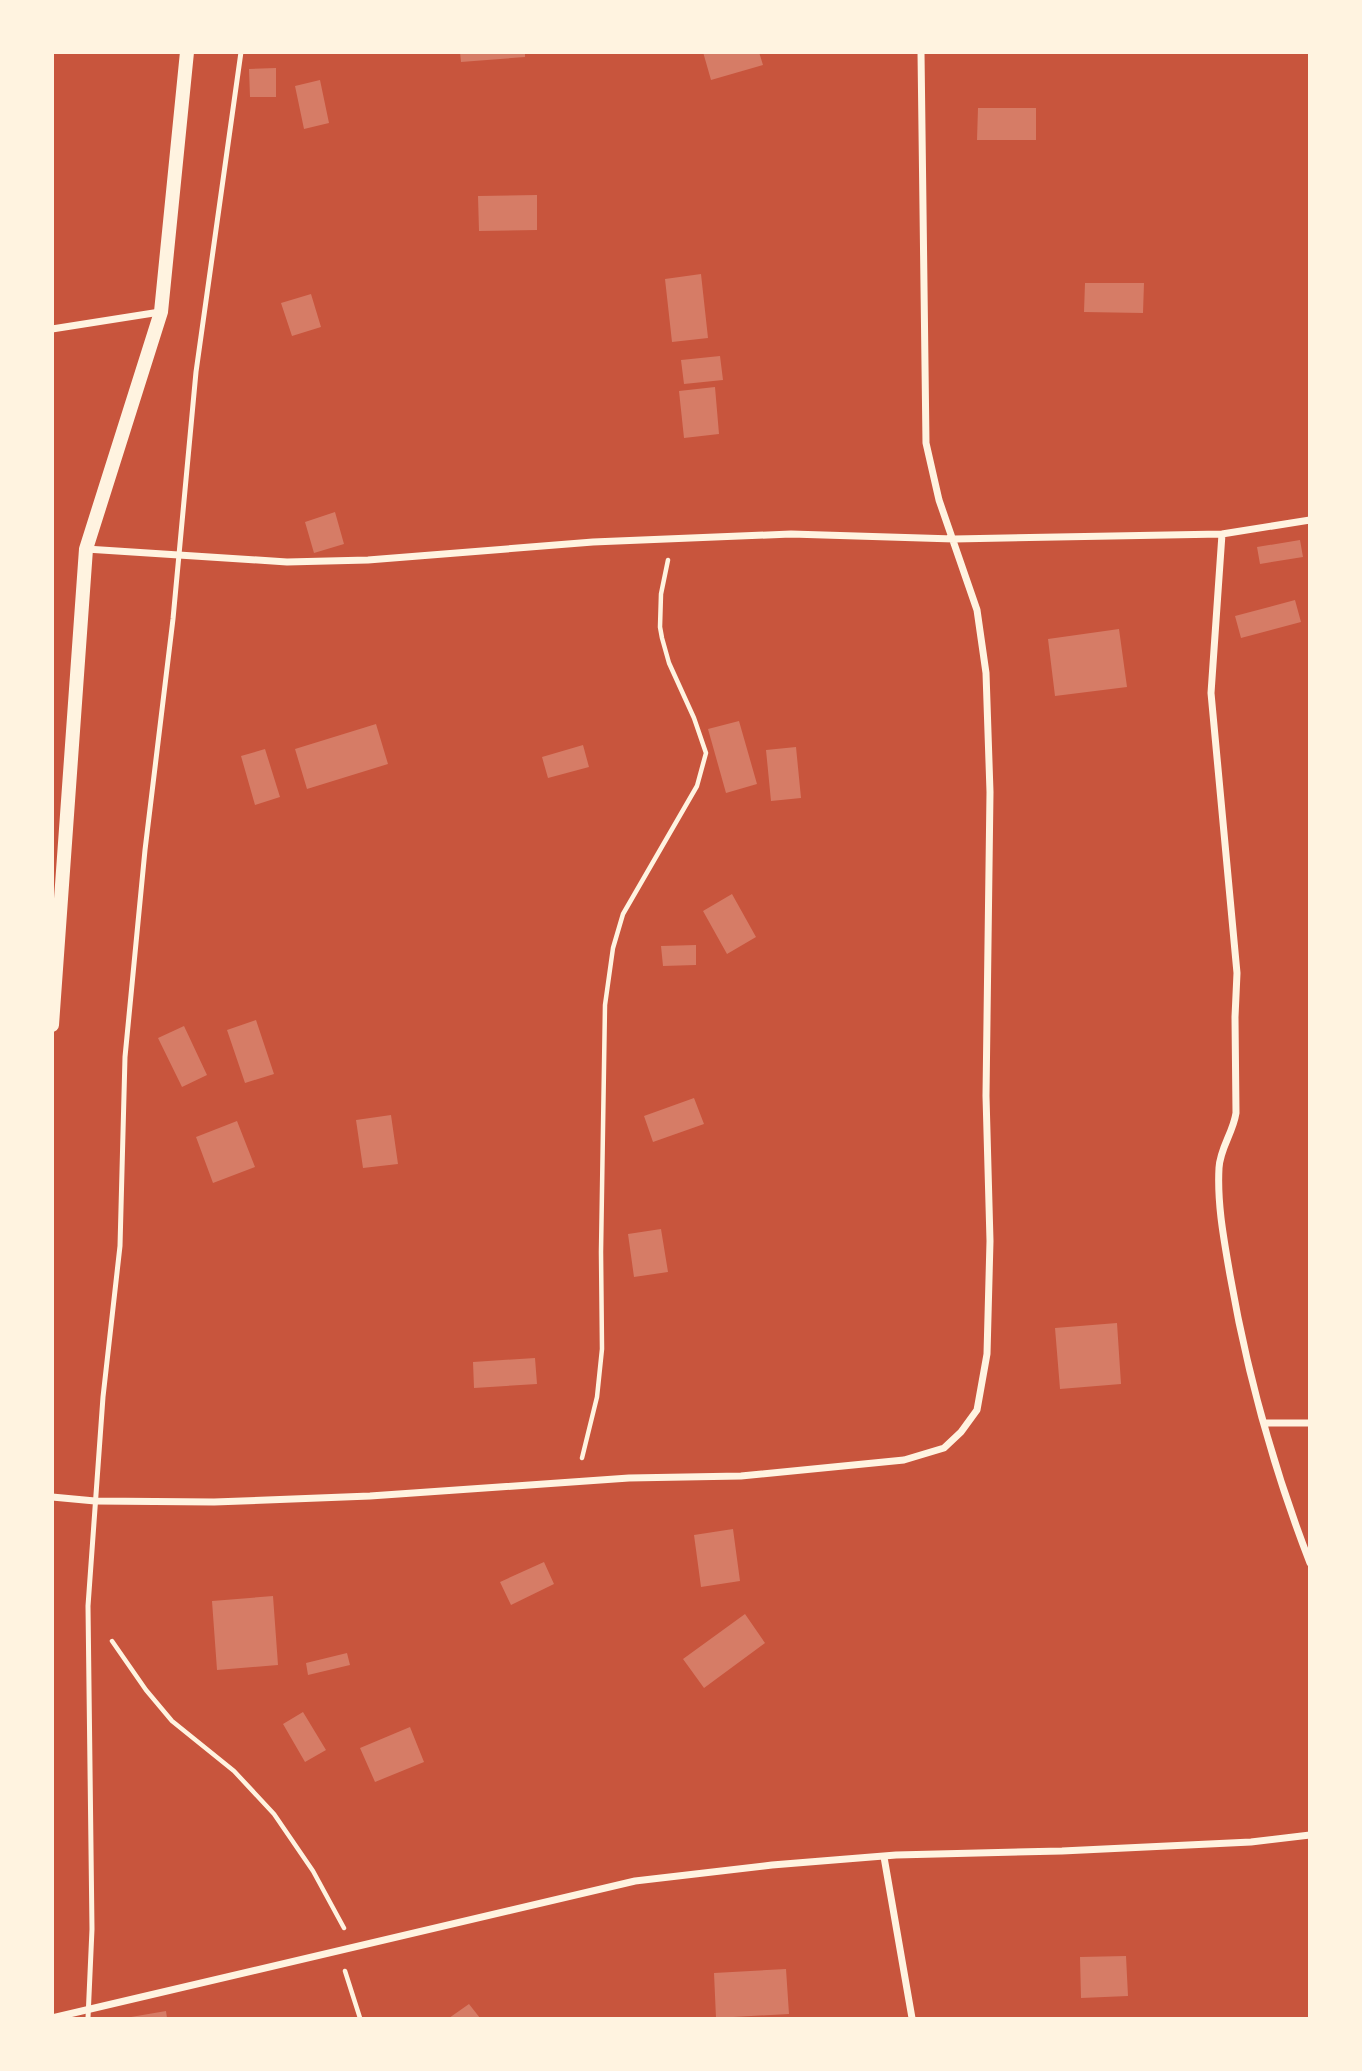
<svg xmlns="http://www.w3.org/2000/svg" width="1362" height="2071" viewBox="0 0 1362 2071" font-family="Bitter,serif">
	<rect width="100%" height="100%" fill="#c8553d"/>
	<path fill="#d67c66" d="M460,52h65v5l-64,5z
		M703,52h56l4,13 -52,15z
		M276,68v29h-26l-1,-28z
		M320,80l9,43 -25,6 -9,-43z
		M978,108h58v32h-59z
		M537,195v35l-58,1 -1,-35z
		M701,274l7,64 -36,4 -7,-63z
		M1085,283h59l-1,30 -59,-1z
		M311,294l10,33 -29,9 -11,-33z
		M720,356l3,24 -39,4 -3,-24z
		M715,387l4,47 -35,4 -5,-47z
		M335,512l9,32 -30,9 -9,-31z
		M1300,540l3,17 -43,7 -3,-17z
		M1295,600l6,22 -60,16 -6,-22z
		M1119,629l8,58 -72,9 -7,-57z
		M739,721l18,63 -31,9 -18,-64z
		M376,724l12,40 -81,25 -12,-40z
		M583,745l6,22 -41,11 -6,-21z
		M796,747l5,51 -30,3 -5,-51z
		M265,749l15,48 -25,8 -14,-49z
		M732,894l24,43 -29,17 -24,-43z
		M696,945v20l-33,1 -2,-20z
		M256,1020l18,54 -29,9 -18,-53z
		M184,1026l23,49 -25,12 -24,-49z
		M694,1098l10,26 -51,18 -9,-26z
		M391,1115l7,49 -35,4 -7,-48z
		M237,1121l18,46 -42,16 -17,-46z
		M661,1229l7,43 -34,5 -6,-43z
		M1117,1323l4,61 -61,5 -5,-61z
		M535,1358l2,26 -63,4 -1,-26z
		M733,1529l7,52 -39,6 -7,-52z
		M544,1562l10,22 -43,21 -11,-23z
		M273,1596l5,69 -61,5 -5,-69z
		M745,1614l20,29 -61,45 -21,-29z
		M347,1653l3,12 -42,10 -2,-12z
		M303,1712l23,38 -21,12 -22,-38z
		M410,1727l14,35 -49,20 -15,-34z
		M1126,1956l2,40 -47,2 -1,-41z
		M786,1969l3,45 -73,4 -2,-45z
		M469,2004l11,14h-31z
		M166,2011l1,7h-36v-1z"/>
	<g fill="none" stroke-linecap="round" stroke-linejoin="round">
		<path stroke="#fff3e0" stroke-width="4.5" d="M582,1458l15,-61 5,-48 -1,-97 4,-247 8,-57 10,-34 74,-128 9,-33 -12,-35 -25,-55 -7,-25 -2,-11 1,-33 7,-34
			M112,1641l34,49 26,31 62,50 40,43 39,57 31,57
			M345,1971l15,47"/>
		<path stroke="#fff3e0" stroke-width="5" d="M88,2018l4,-89 -4,-323 15,-209 17,-151 5,-189 20,-207 28,-231 23,-247 45,-320"/>
		<path stroke="#fff3e0" stroke-width="7" d="M52,329l108,-17
			M1222,534l-11,159 26,280 -2,44 1,96c-3,20 -16,35 -17,55 -2,36 5,72 11,107 17,98 44,195 80,288
			M86,549l201,13 81,-2 225,-18 198,-8 163,5 268,-5 88,-14
			M1264,1423h46
			M52,1497l43,4 119,1 156,-6 259,-18 112,-2 163,-16 40,-12 17,-16 16,-22 10,-56 3,-113 -4,-145 4,-304 -4,-119 -9,-63 -38,-110 -13,-57 -5,-391
			M884,1857l28,161
			M52,2018l583,-137 137,-16 124,-10 166,-4 189,-9 59,-7"/>
		<path stroke="#fff3e0" stroke-width="14" d="M52,1025l34,-476 75,-237 26,-260"/>
	</g>
	<rect width="1362" height="2071" fill="none" stroke="#fff3e0" stroke-width="108"/>
</svg>
